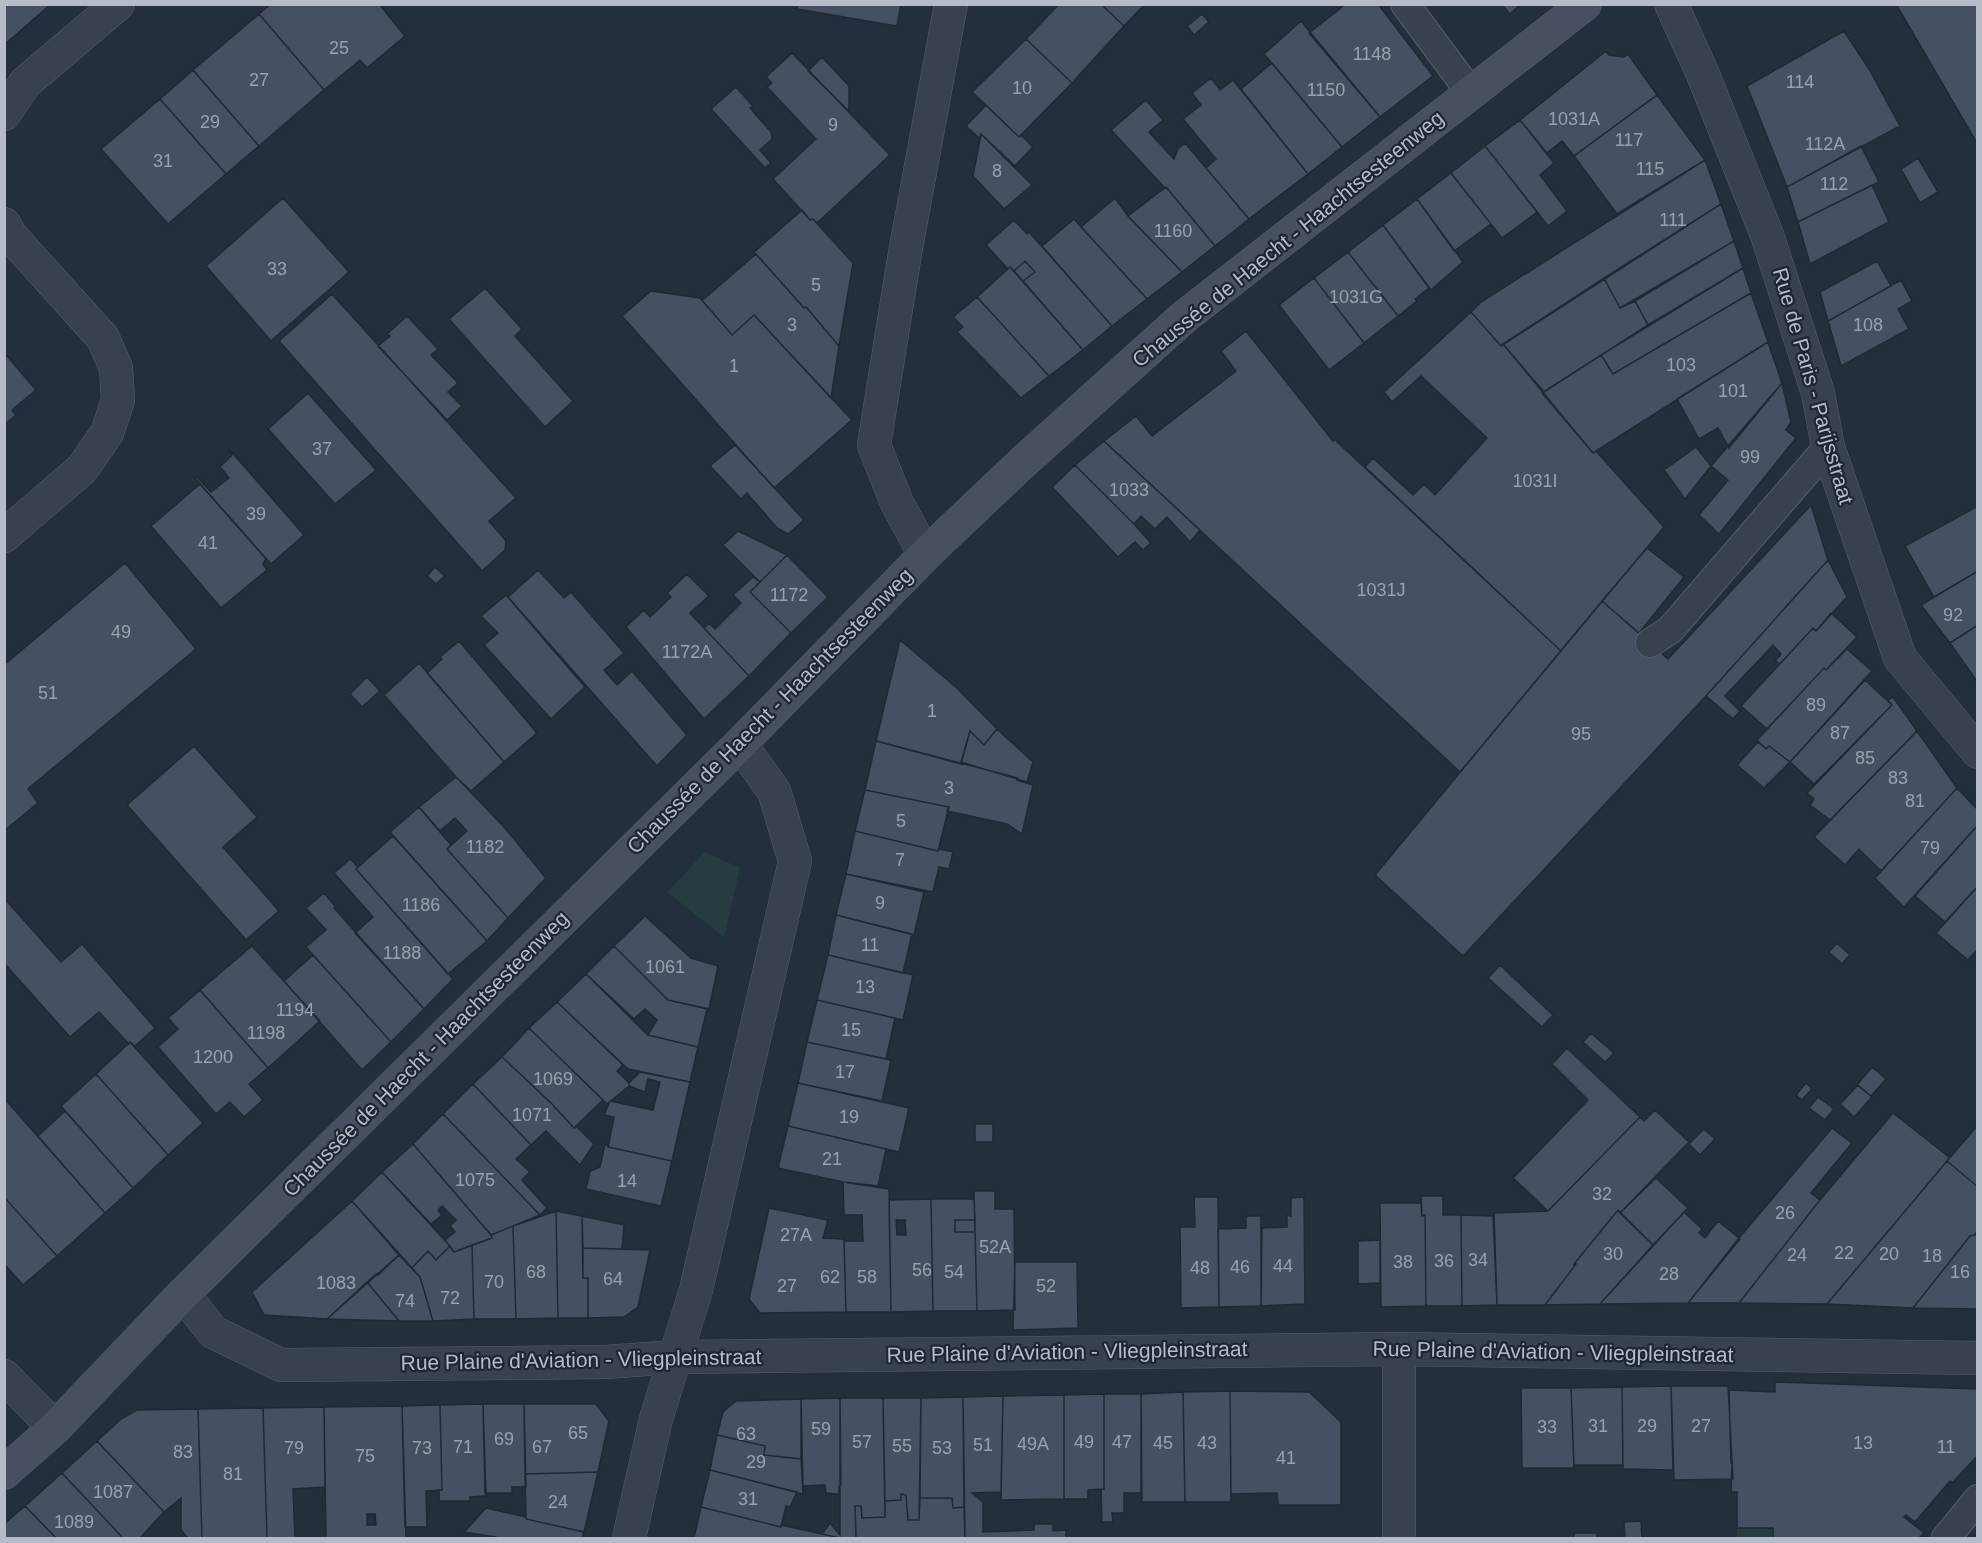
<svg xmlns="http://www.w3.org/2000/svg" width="1982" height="1543" viewBox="0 0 1982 1543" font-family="Helvetica,sans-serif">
	<rect width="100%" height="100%" fill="#242f3e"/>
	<path fill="#263c3f" d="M705,852l35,16 -16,69 -57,-45z
		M1737,1528h36v10h-36z"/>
	<path fill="#455162" stroke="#1f2835" stroke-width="1.5" fill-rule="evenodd" d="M4,4h47l-47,41z
		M271,4h108l26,32 -38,32 -7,-8 -36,30 -65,-76z
		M798,4h103l-4,22 -100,-17z
		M1059,4h42l23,22 -52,57 -46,-44z
		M1101,4h42l1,1 -20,21z
		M1346,4h32l55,72 -53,41 -71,-84z
		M1505,4h16l-11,10 -7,-8z
		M1896,4l82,1v140z
		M259,14l65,76 -65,56 -66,-76z
		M1202,14l7,8 -15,13 -7,-9z
		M1301,21l79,96 -38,30 -78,-93z
		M1844,31l25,38 31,57 -113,61 -40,-101z
		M1026,39l46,44 -53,54 -47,-45z
		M1606,51l3,4 15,2 4,-3 29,41 -83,61 -12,-15 -15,12 -27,-33z
		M792,53l98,102 -73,68 -4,-4 -3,1 -37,-41 43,-40 -49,-52 5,-4 -6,-6z
		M822,57l27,29v25l-41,-40z
		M1272,63l70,84 -34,27 -67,-85z
		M193,70l66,76 -33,28 -66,-75z
		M1211,78l9,12 13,-10 75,94 -59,45 -43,-51 10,-9 -33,-40 18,-14 -9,-12z
		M736,87l17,19 -3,2 21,24 1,7 -12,11 11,13 -6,5 -54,-59z
		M1657,95l48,65 -88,54 -43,-58z
		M160,99l66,75 -58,50 -67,-75z
		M1146,100l17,20 -14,12 25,27 4,-10 7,-6 64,76 -34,27 -49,-59 -1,1 -54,-58z
		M986,105l33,32 2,-2 12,12 -18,19 -34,-32 -2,4 -13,-12z
		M1520,120l34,43 -14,12 27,36 -19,15 -63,-80z
		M981,134l51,51 -28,24 -31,-33z
		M1485,146l54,68 -3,-1 -34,25 -51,-65z
		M1861,146l18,36 -81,40 -11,-35z
		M1918,158l20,34 -18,11 -19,-34z
		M1705,160l16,44 -220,142 -30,-34 10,-10z
		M1451,173l40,51 -37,27 -37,-52z
		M1872,185l17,37 -79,42 -12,-42z
		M1166,187l49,59 -33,26 -54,-56z
		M283,198l66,74 -78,69 -65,-75z
		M1115,198l13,18 54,56 -35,27 -66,-72z
		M1417,199l46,63 -32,28 -48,-65z
		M1721,204l13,37 -114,67 -16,-30z
		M802,210l8,10 3,-1 40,44 -14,83 -33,-39 -2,1 -50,-56z
		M1074,219l73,80 -35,27 -70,-80z
		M1014,220l13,14 2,-2 83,94 -29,24 -60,-69 12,-9 -10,-11 -11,10 -4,-4 -2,2 -22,-24z
		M1383,225l46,63 -14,11 2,2 -19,15 -50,-64z
		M1734,241l9,27 -95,57 -13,-24z
		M1348,252l50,64 -34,27 -50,-65z
		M756,254l48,54 2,-1 33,39 -8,52 -77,-83 -22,20 -32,-37 4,1z
		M1025,261l10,11 -12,9 -9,-10z
		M1877,261l14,25 -63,35 -8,-29z
		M1010,267l73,83 -34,26 -72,-79z
		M1743,268l8,25 -138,81 -12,-19z
		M1314,278l50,65 -35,27 -50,-65z
		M1604,278l16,30 15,-7 13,24 -104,67 -41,-48z
		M1901,280l11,21 -14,8 11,20 -68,37 -13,-45z
		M485,288l37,41 -7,7 58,65 -28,26 -96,-108z
		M651,291l49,7 32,37 22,-20 98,105 -78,68 -152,-172z
		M1751,293l17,49 -175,111 -51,-60 59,-38 12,19z
		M332,294l184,204 -27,23 17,20 -1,9 -23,21 -203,-230z
		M977,297l72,79 -28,22 -64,-66 6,-5 -10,-10z
		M1471,312l30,34 2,-2 90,109 3,-2 68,76 -103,124 -196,-184 8,-9 40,37 11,-11 11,11 52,-57 -66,-62 -29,26 -8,-10z
		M407,316l31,33 -7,6 27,28 -10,9 14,14 -15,14 -69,-74 12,-10 -3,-2z
		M1246,331l87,110 1,-2 227,212 -101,121 -356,-331 32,-25 16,20 84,-65 -15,-20z
		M1768,342l14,41 -53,65 -11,-20 -19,11 -22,-40z
		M7,356l29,34 -24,20 4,5 -12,10v-67z
		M1782,383l9,39 -5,8 10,8 -77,96 -20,-19 29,-35 -17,-14z
		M308,393l68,77 -41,34 -67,-75z
		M1104,441l96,89 -10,12 -23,-25 -12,12 -14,-13 -7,8 -59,-59z
		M735,445l69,75 -16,14 -11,-6 -30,-35 -6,6 -31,-33z
		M1696,447l15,19 -26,33 -21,-29z
		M229,449l75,86 -33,29 -76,-86 2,-1 14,15 18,-14 -9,-11 12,-12 -4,-5z
		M1075,465l59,59 17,19 -8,7 -8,-8 -17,15 -66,-70z
		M200,484l66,75 -3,5 4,6 -46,38 -70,-82z
		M1811,505l17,55 -122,136 -243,260 -88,-81 227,-274 66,58z
		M1978,506v65l-44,26 -29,-51z
		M738,531l49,24 -27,27 -37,-37z
		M1647,548l37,29 -45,56 -37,-32z
		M787,555l41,42 -37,36 -41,-41z
		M1828,560l19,37 -31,34 -3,-3 -33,36 -5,-3 6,-7 -8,-9 -48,51 15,15 -7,8 -27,-23z
		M125,563l71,86 -168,140 10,14 -34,28v-166z
		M435,567l10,9 -9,8 -9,-8z
		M538,570l26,28 7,-6 53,61 -20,17 13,15 15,-14 55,64 -30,31 -149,-169z
		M1978,571v54l-28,18 -29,-38z
		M687,574l22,22 -19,17 59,63 -45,43 -78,-92 18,-17 6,7 21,-20 -4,-4z
		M753,577l7,5 -10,10 41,41 -42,43 -45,-48 5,-5 6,6 26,-26 -8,-8z
		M506,595l79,92 -34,32 -67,-74 14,-12 -17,-17z
		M1831,613l26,24 -31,33 -2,-2 -57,61 -26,-23 72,-78 3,3z
		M1978,625v58l-28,-40z
		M900,640l57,48 40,41 -13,16 -14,-14 -9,33 -85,-23z
		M459,641l78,92 -33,29 -77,-89 15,-14 -2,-2z
		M1847,649l25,22 -82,91 -21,-16 -3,3 -9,-9 67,-72 2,2z
		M419,663l85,99 -33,29 -15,-14 -72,-82z
		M367,677l13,14 -18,16 -12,-13z
		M1865,680l27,25 -78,79 -24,-22z
		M1893,697l24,34 -87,89 -20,-15 4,-6 -7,-6 85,-88 -4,-5z
		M997,729l36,33 -6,20 -66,-20 9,-31 14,14z
		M1917,731l40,57 -76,83 -22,-22 -14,16 -31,-28z
		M876,741l142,37 -1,2 16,5 -11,49 -15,-10 -60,-13 2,-4 -84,-17z
		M1758,742l8,7 3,-3 21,16 -26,26 -27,-23z
		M194,746l63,71 -34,30 56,64 -33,29 -119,-135z
		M456,777l48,50 42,51 -38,40 -61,-69 20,-18 -12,-13 -15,13 -21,-24z
		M1957,788l21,22v15l-74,82 -29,-29z
		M865,790l84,17 -11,44 -83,-20z
		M419,807l32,38 -4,4 61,69 -21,23 -97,-109z
		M1978,825v61l-33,36 -30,-26z
		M855,831l83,20 1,-2 14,3 -4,17 -10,-2 -6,25 -87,-18z
		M393,836l94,105 -39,33 -92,-105z
		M350,859l8,8 -2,2 97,110 -29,30 -69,-76 18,-16 -39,-44z
		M846,874l78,18 -10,43 -78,-20z
		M1978,886v63l-10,11 -32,-27z
		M324,893l11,13 -1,2 90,101 -33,33 -85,-95 20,-17 -20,-22z
		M4,898l57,64 21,-18 73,84 -20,18 -5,-4 -1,2 -30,-32 -29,25 -66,-74z
		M836,915l76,19 -9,39 -75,-18z
		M645,916l46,42 27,8 -9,43 -41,-9 -54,-54z
		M1837,943l13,12 -8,9 -13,-12z
		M252,946l68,75 -52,47 -68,-78z
		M614,946l54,54 39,9 -9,38 -50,-12 9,-15 -12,-11 -11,10 -48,-45z
		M313,955l78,87 -29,28 -78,-89z
		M828,955l85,20 -10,45 -86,-20z
		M1500,965l53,50 -11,12 -54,-49z
		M586,974l62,61 50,12 -8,35 -62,-13 -71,-67z
		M200,990l68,78 -19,16 14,16 -19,17 -14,-15 -14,12 -58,-67 20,-18 -10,-11z
		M817,1000l78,18 -9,41 -79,-17z
		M557,1002l66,63 -6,6 12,12v3l-22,18 -78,-76z
		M529,1028l74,72 -29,28 -23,-25 -49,-46z
		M1591,1033l23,20 -9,9 -22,-20z
		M130,1042l73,81 -35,32 -72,-81z
		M807,1042l84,18 -9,41 -84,-18z
		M1567,1048l73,69 -92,94 -35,-33 75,-78 -36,-36z
		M502,1057l49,46 23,25 3,-1 17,17 -14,21 -34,-34 -15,14 -58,-61z
		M1872,1067l14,12 -15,17 -14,-11z
		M640,1072l50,10 -18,79 -64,-14 6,-30 -10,-2 6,-14 43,9 7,-28 -12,-3 -3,13 -16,-6v-3z
		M96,1074l72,81 -35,33 -72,-82z
		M798,1083l111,25 -10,44 -111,-26z
		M1806,1083l6,6 -10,11 -6,-5z
		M473,1084l58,61 -15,14 14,13 -8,8 25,28 -7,7 -97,-101z
		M1858,1085l14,12 -18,20 -14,-13z
		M1818,1097l16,12 -9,11 -16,-12z
		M4,1098l101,115 -48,43 -53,-59z
		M1655,1110l34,32 -69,71 -2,-3 -44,54h2l-31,41h-48l-3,-92 54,-2 92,-94 4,4z
		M65,1111l68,77 -28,25 -67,-77z
		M1893,1113l56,44 -2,4 -120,143 -88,-1 81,-103z
		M443,1114l97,101 -49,20 -78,-91z
		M975,1124h18v18h-18z
		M1978,1125v62l-31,-26z
		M788,1126l98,23 -8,37 -35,-4 -65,-14z
		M1832,1128l20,15 -41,50 9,7 -81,103h-51l51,-65z
		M1704,1129l11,10 -15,16 -11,-11z
		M413,1144l78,91 1,3 -38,14 -9,-12 10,-8 -5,-6 6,-6 -14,-14 -4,4 4,5 -11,9 -49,-52z
		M605,1144l3,1v2l64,14 -11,45 -75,-17 4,-18 10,-4z
		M1947,1161l31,26v44l-4,4 -4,1 -57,72 -86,-4z
		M382,1172l68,74 -14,14 -8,-9 -16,17 -60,-67z
		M1656,1178l32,30 -35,37 -33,-32z
		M843,1182l46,7 2,123h-45l-2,-71h19l-1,-26h-18z
		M974,1191h21v18h19l1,101 -38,1z
		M1421,1196h22v19h18l1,91h-36l-1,-91 -3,1z
		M4,1197l53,59 -34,29 -19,-21z
		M1194,1197h24l1,110 -38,1 -1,-81h15z
		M1304,1197l1,107 -44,2 1,-78 25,-1v-12l4,1v-18z
		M931,1199l2,112 -42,1 -2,-112zM896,1220h9l1,15h-9z
		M931,1199h43l1,21h-20v12h20l2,79h-44z
		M352,1201l47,54 -72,64 -63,-4 -12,-23z
		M1380,1203h41l1,13 3,-1 1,91 -45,1z
		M769,1208l59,12 -5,18 21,1 2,73 -86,1 -11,-14z
		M1618,1210l35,35 -53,59 -55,1 31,-41h-2z
		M556,1211l26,5 1,62h5v40h-30z
		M556,1211l2,107 -42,1 -3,-93z
		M1684,1212l18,17 -3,4 6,5 13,-17 22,18 -52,64 -88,1z
		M1461,1215l32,1 4,89 -35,1z
		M582,1216l42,9 -2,24 -39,-1z
		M1246,1216h15v90l-42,1 -1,-78 28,-1z
		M955,1220h20v12h-20z
		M513,1226l3,93h-42l-2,-74 20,-7 -1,-3z
		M1974,1235h4v74l-65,-1 57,-72z
		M1380,1240v43l-22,1v-43z
		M472,1245l2,74 -41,2 -13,-44 -8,-9 16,-17 8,9 14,-14 4,6z
		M583,1248l67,2 -12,57 -14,10 -36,1v-40h-5z
		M399,1255l21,22 13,44h-34l-32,-39 9,-8 2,1z
		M1015,1262h62l1,66 -65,2z
		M367,1282l32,39 -72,-2z
		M1775,1382l203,7v66l-25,27 -3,-1 -35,41 -9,-7 -2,2 20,16 -5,5h-146v-10h-36v-36h-6l1,-29h-1l-2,-73 46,2z
		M1671,1386h57l5,93 -59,1z
		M1671,1386l2,84 -50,-1 -1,-82z
		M1622,1387l1,78h-49l-3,-77z
		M1521,1388h50l3,80h-52z
		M1230,1391l79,1 32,30v83h-63l-1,-12 -46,1z
		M1230,1391l1,111h-46l-2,-110z
		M1183,1392l2,110h-43l-1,-108z
		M1104,1394h37v99h-17v20h-12l1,9h-11l-1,-32 3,-1z
		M1104,1394v95l-16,1v9h-24v-104z
		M1064,1395v104l-63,1 2,-104z
		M1003,1396l-2,96 -29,1 11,9v30l51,-2v-6h19v7l13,-1v8h-101l-2,-141z
		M963,1397l1,110 -11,1 -1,-10h-32l1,-100z
		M840,1398h43l2,119 -23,1 -1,-12h-6l1,32h-16l-18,-4 8,-11 10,12z
		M840,1398l1,87 -2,1v8l-13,-1 -1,-8 -22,1 -2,-87z
		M883,1398h38l-2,122h-11l-2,-25 -5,-1v6l-16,1z
		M801,1399v60l-37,-4 1,-9 -48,-11 6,-23 13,-11z
		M483,1404h41l2,83h-14v6h-27z
		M483,1404l3,92 -16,1v4h-31v-11h3l-2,-85z
		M524,1404h72l13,17 -11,51 -73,2z
		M440,1405l2,85 -16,1 1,36h-22l-3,-121z
		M402,1406l4,132h-80l-2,-131zM367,1514h8l1,11h-9z
		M324,1407l1,80 -32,2 2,49h-28l-4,-130z
		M263,1408l4,130h-65l-4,-129z
		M198,1409l4,129h-14l-7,-8v-32l-17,14 -67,-71 24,-22 16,-9z
		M717,1435l48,11 -1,9 37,4 2,35 -93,-24z
		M97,1441l67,71 -24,26h-17l-61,-65z
		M710,1470l87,22 -7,15 -4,-1 -5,21 -80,-20z
		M598,1472l-14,60 -58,-13 -1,-45z
		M62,1473l61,65h-67l-31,-32z
		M901,1494l5,1 2,25h11l1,-22h32l1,10 11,-1 1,31h-109l-1,-32h6l1,12 23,-1v-16l16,-1z
		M25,1506l31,32h-52v-14z
		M701,1507l80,20v-2l59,13h-146z
		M486,1508l40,9v2l58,13 -2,6h-80l-38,-6z
		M1641,1521l1,17h-17l-1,-16z
		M1574,1533h23v5h-23z"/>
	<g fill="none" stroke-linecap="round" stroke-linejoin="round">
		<g stroke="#565f6c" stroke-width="30">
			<path id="lane" d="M1405,4l66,89
				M1650,643l20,-13 158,-183
				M1946,1538l32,-39"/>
		</g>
		<g stroke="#565f6c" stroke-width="34">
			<path id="street" d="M1671,4l31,68 65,163 51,158 10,54 72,211 78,94
				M4,114l21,-31 93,-79
				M4,224l6,11 93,103 13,30 2,32 -11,33 -25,36 -78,67
				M925,555l-28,-52 -23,-58 31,-192 46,-249
				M183,1294l30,38 68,33 325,-3 68,-5 725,-8 579,9
				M4,1376l51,52
				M629,1538l27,-119 40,-129 99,-429 -21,-70 -34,-47
				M1399,1538v-189"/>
		</g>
		<g stroke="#565f6c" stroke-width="34">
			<path id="secondary" d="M4,1473l51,-45 128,-134 557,-550 185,-189 97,-92 162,-146 401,-313"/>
		</g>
		<use href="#lane" stroke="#38414e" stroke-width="28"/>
		<use href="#street" stroke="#38414e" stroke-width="33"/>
		<use href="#secondary" stroke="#465061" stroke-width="33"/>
	</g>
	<g text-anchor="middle" stroke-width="4.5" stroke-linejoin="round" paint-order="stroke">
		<g font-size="18" fill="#98a1af">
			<text x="339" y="54">25</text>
			<text x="1372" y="60">1148</text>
			<text x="259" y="86">27</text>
			<text x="1800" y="88">114</text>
			<text x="1022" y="94">10</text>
			<text x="1326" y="96">1150</text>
			<text x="1574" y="125">1031A</text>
			<text x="210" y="128">29</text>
			<text x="833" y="131">9</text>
			<text x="1629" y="146">117</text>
			<text x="1825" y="150">112A</text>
			<text x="163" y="167">31</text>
			<text x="1650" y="175">115</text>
			<text x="997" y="177">8</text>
			<text x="1834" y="190">112</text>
			<text x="1673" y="226">111</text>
			<text x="1173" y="237">1160</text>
			<text x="277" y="275">33</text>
			<text x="816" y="291">5</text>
			<text x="1356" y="303">1031G</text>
			<text x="792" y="331">3</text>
			<text x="1868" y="331">108</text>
			<text x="1681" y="371">103</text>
			<text x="734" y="372">1</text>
			<text x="1733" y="397">101</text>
			<text x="322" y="455">37</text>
			<text x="1750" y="463">99</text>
			<text x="1535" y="487">1031I</text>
			<text x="1129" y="496">1033</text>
			<text x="256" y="520">39</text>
			<text x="208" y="549">41</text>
			<text x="1381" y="596">1031J</text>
			<text x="789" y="601">1172</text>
			<text x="1953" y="621">92</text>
			<text x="121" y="638">49</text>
			<text x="687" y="658">1172A</text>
			<text x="48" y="699">51</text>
			<text x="1816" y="711">89</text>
			<text x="932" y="717">1</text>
			<text x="1840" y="739">87</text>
			<text x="1581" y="740">95</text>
			<text x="1865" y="764">85</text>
			<text x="1898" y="784">83</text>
			<text x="949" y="794">3</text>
			<text x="1915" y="807">81</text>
			<text x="901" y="827">5</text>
			<text x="485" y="853">1182</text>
			<text x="1930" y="854">79</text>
			<text x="900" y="866">7</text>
			<text x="880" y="909">9</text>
			<text x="421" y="911">1186</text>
			<text x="870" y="951">11</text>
			<text x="402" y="959">1188</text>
			<text x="665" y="973">1061</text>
			<text x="865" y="993">13</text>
			<text x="295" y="1016">1194</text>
			<text x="851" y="1036">15</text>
			<text x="266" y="1039">1198</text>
			<text x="213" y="1063">1200</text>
			<text x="845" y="1078">17</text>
			<text x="553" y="1085">1069</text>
			<text x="532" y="1121">1071</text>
			<text x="849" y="1123">19</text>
			<text x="832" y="1165">21</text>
			<text x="475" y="1186">1075</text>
			<text x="627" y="1187">14</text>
			<text x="1602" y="1200">32</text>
			<text x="1785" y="1219">26</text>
			<text x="796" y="1241">27A</text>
			<text x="995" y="1253">52A</text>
			<text x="1844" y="1259">22</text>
			<text x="1613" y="1260">30</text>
			<text x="1889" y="1260">20</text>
			<text x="1797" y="1261">24</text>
			<text x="1932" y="1262">18</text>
			<text x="1478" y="1266">34</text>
			<text x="1444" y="1267">36</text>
			<text x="1403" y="1268">38</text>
			<text x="1283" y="1272">44</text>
			<text x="1240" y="1273">46</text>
			<text x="1200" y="1274">48</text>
			<text x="922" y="1276">56</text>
			<text x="536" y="1278">68</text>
			<text x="954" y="1278">54</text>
			<text x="1960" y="1278">16</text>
			<text x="1669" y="1280">28</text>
			<text x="830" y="1283">62</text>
			<text x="867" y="1283">58</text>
			<text x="613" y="1285">64</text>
			<text x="494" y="1288">70</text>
			<text x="336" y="1289">1083</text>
			<text x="787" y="1292">27</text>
			<text x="1046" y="1292">52</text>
			<text x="450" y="1304">72</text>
			<text x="405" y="1307">74</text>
			<text x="1598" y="1432">31</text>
			<text x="1647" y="1432">29</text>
			<text x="1701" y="1432">27</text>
			<text x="1547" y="1433">33</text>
			<text x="821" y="1435">59</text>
			<text x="578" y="1439">65</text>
			<text x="746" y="1440">63</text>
			<text x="504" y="1445">69</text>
			<text x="862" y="1448">57</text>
			<text x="1084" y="1448">49</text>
			<text x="1122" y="1448">47</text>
			<text x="1163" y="1449">45</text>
			<text x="1207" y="1449">43</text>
			<text x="1863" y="1449">13</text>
			<text x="1033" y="1450">49A</text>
			<text x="983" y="1451">51</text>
			<text x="902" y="1452">55</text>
			<text x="463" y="1453">71</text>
			<text x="542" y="1453">67</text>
			<text x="1946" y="1453">11</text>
			<text x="294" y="1454">79</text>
			<text x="422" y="1454">73</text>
			<text x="942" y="1454">53</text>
			<text x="183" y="1458">83</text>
			<text x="365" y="1462">75</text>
			<text x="1286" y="1464">41</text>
			<text x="756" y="1468">29</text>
			<text x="233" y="1480">81</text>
			<text x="113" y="1498">1087</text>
			<text x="748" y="1505">31</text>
			<text x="558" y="1508">24</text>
			<text x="74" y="1528">1089</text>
		</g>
		<g font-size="21" fill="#b4bcc9" stroke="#1d2633">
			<text transform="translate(1288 239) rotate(-39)" y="7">Chaussée de Haecht - Haachtsesteenweg</text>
			<text transform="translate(1813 386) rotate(74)" y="7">Rue de Paris - Parijsstraat</text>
			<text transform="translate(770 711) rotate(-45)" y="7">Chaussée de Haecht - Haachtsesteenweg</text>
			<text transform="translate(426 1054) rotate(-45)" y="7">Chaussée de Haecht - Haachtsesteenweg</text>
			<text transform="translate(1067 1352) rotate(-1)" y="7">Rue Plaine d'Aviation - Vliegpleinstraat</text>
			<text transform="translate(1553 1352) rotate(1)" y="7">Rue Plaine d'Aviation - Vliegpleinstraat</text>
			<text transform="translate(581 1360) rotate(-1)" y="7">Rue Plaine d'Aviation - Vliegpleinstraat</text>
		</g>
	</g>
	<rect width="1982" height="1543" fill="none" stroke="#b4bcc9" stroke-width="12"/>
</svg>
